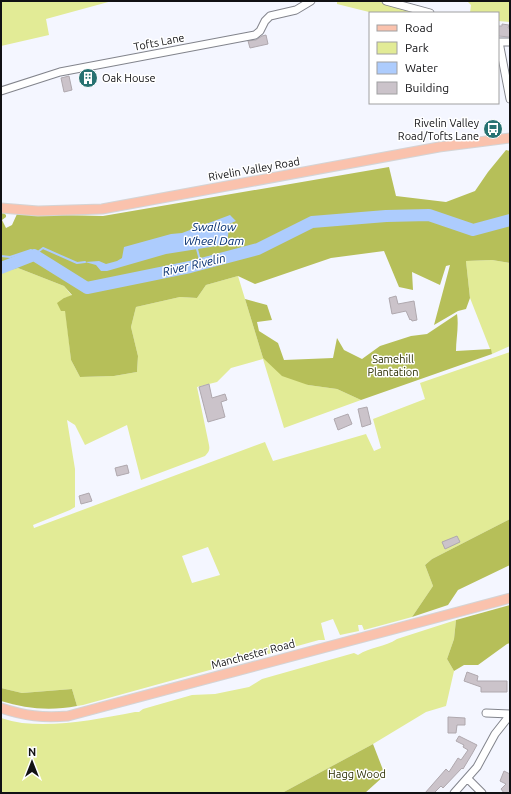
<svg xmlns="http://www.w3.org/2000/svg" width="511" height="794" viewBox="0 0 511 794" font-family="Ubuntu,sans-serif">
	<rect width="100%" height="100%" fill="#f4f6ff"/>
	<path fill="#e2eb96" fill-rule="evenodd" d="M1,1h111l-66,18 3,16 -48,11z
		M337,1h39l46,12h-52v2l-1,-3 -32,-8z
		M467,1h43v21l-12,-1v-8h-28l1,-8z
		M492,260l18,3v83l-18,8 -22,-56 -4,-37z
		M18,268l46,18 8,10 -8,2 7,62 9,17 34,-1 23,-4 1,-16 -7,-29 5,-20 44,-10 17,1 9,-13 32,-9 25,82 45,27 29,4 24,11 -77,28 -21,-69 -32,9 -14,14 -20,5 12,58c1,5 0,7 -4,11l-64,24 -14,-55 -42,20 -10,-20 -8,-5 8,49v38l-5,3 -37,15 1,3 231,-86 8,19 93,-27 8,17 7,-3 -8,-29 52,-20 -5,-16 90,-31v167l-78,40 -7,6 8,21 -21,31 -48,13 -2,-5h-4l1,6 -19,4 -7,-16 -12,4 4,17h-6l-236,65 -6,1 -5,-17 -50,4 -21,-5v-415zM208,547l12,28 -28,8 -10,-27z
		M456,620l-2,19 -7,20 7,12 -8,35 -20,6 -53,32 -91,49h-281v-75c7,2 14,4 21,5 38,4 76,-4 113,-11h4l4,-3 49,-14 23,-1 34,-7 13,-8 92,-26 4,2c12,-8 27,-8 39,-16z"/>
	<path fill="#b6bf59" d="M506,150l4,1v112l-18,-3 -26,1 4,37 -4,11 -8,2 -24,14 16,-60 -4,1 -6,19 -28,-13 1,18 -14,-3 -15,-36 -53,7 -76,26 -17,-8 -32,9 -9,13 -17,-1 -44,10 -5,20 7,29 -1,16 -23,4 -34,1 -9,-17 -6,-49h-4l-4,-8 7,-5 8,-3 -8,-9 -46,-18 -17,5v-62l5,4v2l-4,3 4,8 6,-3 5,-11 86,2 286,-49 7,29 50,6 29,-11 13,-19z
		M245,299l22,6 5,15 -15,2 2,9 19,12 6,17 49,-2 4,-20 7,12 18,9 18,-13 31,-10 16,-2 30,-20c2,12 -1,25 -1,37l35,-2 1,5 -131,46 -24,-11 -29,-4 -26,-9 -19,-18z
		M510,519v46l-52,25 -10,15 -36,12 21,-31 -8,-21 7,-6z
		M510,605v38l-3,1 -29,21h-14l-10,6 -7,-12 7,-20 2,-19z
		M1,688l21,5 50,-4 5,17c-26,5 -51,3 -76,-5z
		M373,744l12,31 -20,18h-83z"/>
	<path fill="#adccfd" d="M230,215l6,6 -7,3 -1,13 -5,8 -57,9 -59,17h-6l-5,-6 -11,-3 14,-1 7,3 11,-3 5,-3 2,-11 47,-13 11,-1z"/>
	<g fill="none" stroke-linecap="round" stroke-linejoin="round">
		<path stroke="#adccfd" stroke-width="2" d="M197,249l4,15
			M1,256l9,1 21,-7 3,5 9,-7 34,15 8,-1"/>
		<path stroke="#adccfd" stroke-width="12" d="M1,268l33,-13 53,33 103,-21 68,-18 54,-27 74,-6 43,-1 44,15 37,-10"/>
	</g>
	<path fill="#cbc3ca" stroke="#afa8ae" d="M502,24l7,1 -1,3h2v9l-12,-1v-10h4z
		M266,35l2,9 -18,4 -2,-7 8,-1 6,-4z
		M91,73l3,9 -8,2 -3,-9z
		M69,76l3,14 -8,2 -3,-14z
		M396,296l2,8 16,-3 3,19 -5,1 -1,-2 -1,1 -4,-9 -14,3 -3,-16z
		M209,384l3,14 13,-4 2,6 -6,2 4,15 -17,5 -9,-35z
		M367,407l4,17 -9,3 -4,-18z
		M348,414l4,10 -14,6 -4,-11z
		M127,465l2,8 -12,3 -2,-8z
		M89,493l3,8 -11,3 -2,-8z
		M457,536l3,6 -15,7 -3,-7z
		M467,672l11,4 -1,5h30v11h-26v-5l-17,-6z
		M448,717l17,1v7h-8l-1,8h-8z
		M459,736l18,9 -5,9 -9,15 -1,-1 -19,20 -2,-2 -7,7h-9l21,-24 3,3 9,-14 3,2 7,-10 -5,-3 1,-2 -8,-4z
		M504,771l6,3v19h-6l-3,-4 5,-5 -6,-3z"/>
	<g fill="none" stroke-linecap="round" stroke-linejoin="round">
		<g stroke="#82848c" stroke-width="9">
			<path id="minor" d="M386,1l44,12
				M498,42h12
				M499,42l11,57
				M1,91l59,-19 195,-37 5,-4 5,-10 5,-5 26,-6 15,-9
				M486,713l24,1
				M468,779l14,14
				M454,793l23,-26 18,-33 15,-19"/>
		</g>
		<g stroke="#d4d4d5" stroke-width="11">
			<path id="major" d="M1,208l37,3 64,-2 337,-62 71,-9
				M1,708c24,8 42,10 67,8l442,-118"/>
		</g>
		<use href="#minor" stroke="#fff" stroke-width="7"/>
		<use href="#major" stroke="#fac2ad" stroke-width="9"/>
	</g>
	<defs>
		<g id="building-disc" transform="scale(1)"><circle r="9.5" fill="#277272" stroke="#fff"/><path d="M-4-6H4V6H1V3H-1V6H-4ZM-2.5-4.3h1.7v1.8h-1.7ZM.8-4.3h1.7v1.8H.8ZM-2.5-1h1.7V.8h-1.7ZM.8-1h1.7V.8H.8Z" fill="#fff"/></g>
		<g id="bus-disc" transform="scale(1)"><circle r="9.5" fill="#277272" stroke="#fff"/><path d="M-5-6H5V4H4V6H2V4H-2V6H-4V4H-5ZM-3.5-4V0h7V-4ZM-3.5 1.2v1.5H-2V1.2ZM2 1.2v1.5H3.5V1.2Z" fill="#fff"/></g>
	</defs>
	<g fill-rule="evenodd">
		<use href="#building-disc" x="88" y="78"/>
		<use href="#bus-disc" x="493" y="129"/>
	</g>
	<g text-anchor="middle" stroke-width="3" stroke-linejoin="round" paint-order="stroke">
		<g font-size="11" fill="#111114" stroke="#fff">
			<text transform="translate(159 42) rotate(-11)" y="4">Tofts Lane</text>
			<text transform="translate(254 169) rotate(-10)" y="4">Rivelin Valley Road</text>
			<text transform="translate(253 654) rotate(-15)" y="4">Manchester Road</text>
		</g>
		<g font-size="11" fill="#111114" stroke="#fff" text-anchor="start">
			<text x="102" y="82">Oak House</text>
			<text x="479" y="127" text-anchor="end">Rivelin Valley<tspan x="479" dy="13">Road/Tofts Lane</tspan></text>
		</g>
		<g font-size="11" fill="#2b2e01" stroke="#fff">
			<text x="393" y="363">Samehill<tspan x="393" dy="13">Plantation</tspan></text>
			<text x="357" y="778">Hagg Wood</text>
		</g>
		<g font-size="12" font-style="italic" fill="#012c70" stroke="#fff">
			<text x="214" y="231">Swallow<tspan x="214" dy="14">Wheel Dam</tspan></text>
			<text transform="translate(194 265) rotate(-13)" y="4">River Rivelin</text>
		</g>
	</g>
	<rect width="511" height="794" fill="none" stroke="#111114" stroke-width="4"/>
	<rect x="369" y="12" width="130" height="92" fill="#ffffff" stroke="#a0a0a1"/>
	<rect x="377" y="25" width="20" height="6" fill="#fac2ad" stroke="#a0a0a1"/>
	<text x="405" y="32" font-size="12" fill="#111114">Road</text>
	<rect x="377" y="42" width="20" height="12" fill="#e2eb96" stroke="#a0a0a1"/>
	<text x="405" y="52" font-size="12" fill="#111114">Park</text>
	<rect x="377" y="62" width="20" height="12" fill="#adccfd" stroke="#a0a0a1"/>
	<text x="405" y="72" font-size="12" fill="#111114">Water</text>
	<rect x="377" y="82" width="20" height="12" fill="#cbc3ca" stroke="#a0a0a1"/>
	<text x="405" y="92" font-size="12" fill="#111114">Building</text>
	<g transform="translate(32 762)" stroke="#ffffff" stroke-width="3" paint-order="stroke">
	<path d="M0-3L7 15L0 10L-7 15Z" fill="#111114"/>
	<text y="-6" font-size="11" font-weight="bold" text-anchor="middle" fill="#111114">N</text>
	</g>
</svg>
